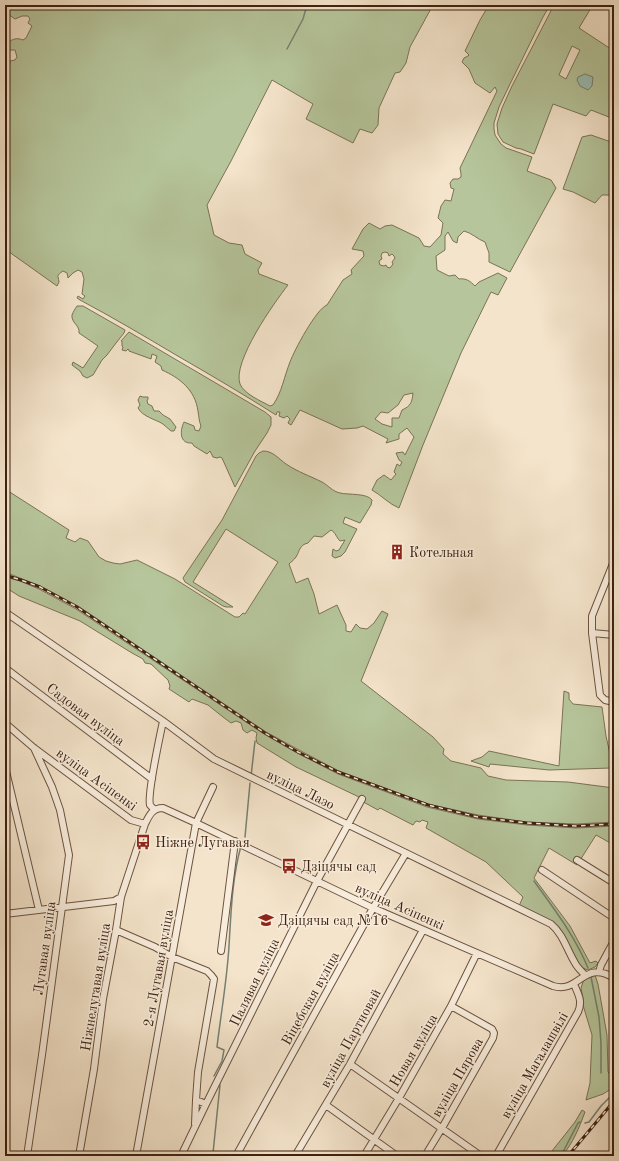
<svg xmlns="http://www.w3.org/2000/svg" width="619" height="1161" viewBox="0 0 619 1161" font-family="'Old Standard TT',serif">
	<rect width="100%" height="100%" fill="#f4e4cb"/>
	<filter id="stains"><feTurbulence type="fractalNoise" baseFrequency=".005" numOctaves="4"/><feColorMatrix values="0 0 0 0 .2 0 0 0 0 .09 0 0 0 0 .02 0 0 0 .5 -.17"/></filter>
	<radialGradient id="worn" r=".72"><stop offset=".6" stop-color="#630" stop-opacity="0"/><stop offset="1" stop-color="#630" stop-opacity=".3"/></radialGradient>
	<path fill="#b6c59b" stroke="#7a7355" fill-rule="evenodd" d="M5,5h428l-23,42 -4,16 -6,9 -5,1 -16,35 -1,17 -6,8 -12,-4 -7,14 -47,-24 7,-15 -41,-24 -41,81 -24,44 7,30 15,8 13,2 3,9 17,9 -4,7 1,4 29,11c-14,18 -56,77 -48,99 4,10 21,17 30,22l3,-1c9,-13 11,-28 17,-43 4,-11 26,-53 37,-57l16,-25 9,-6 -1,-4 13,-14 -1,-5 -11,-2 11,-20 6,-6 11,6 5,-3 7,-1 27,13 5,8 6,1 11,-12 2,-12 -5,-5 3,-12 4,-6 6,1 3,-12 -3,-1 -1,-5 3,-4h5l3,-2v-3l-1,-6 37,-77 -2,-4 -5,6 -15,-10 -6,-14 -7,-7 2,-4 4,-2 1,-1 -4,-4 15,-31 9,-15h61l-7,12 -33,67 -11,23 -5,16v6l1,6 6,9 5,4 26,9 -5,14 24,9 5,8 -46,84 -21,-10v-9l-4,-11c-8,-3 -13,-9 -21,-11l-6,6 -1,6 -4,-2 -5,-9 -3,4v14l-9,6 1,14 12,6 6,-1 4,4c7,-1 11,2 16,7l4,-4 19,-9 9,5 -9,17 -7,-3 -30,61 -38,92 -24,63c-10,-4 -18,-13 -27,-18l5,-10 7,-5 7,5 5,-6 -2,-2 3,-8 3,2 2,-4 -3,-2 -3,-7 7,-1 2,3 9,-18 -7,-9 -8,6v5l-13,4 2,-4 -25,-13 -6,2 -15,1 -42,-19 -9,15 -3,-2 2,-4 -3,-3 -3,2 -5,-2 1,-4h-3l-1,3c-33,-21 -67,-41 -100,-60 -32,-19 -64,-38 -96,-55l-3,-2 1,-2 5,3 2,-3 -3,-2 2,-15 -2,-7 -4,-2 -5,3 -5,5 -1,-5 -4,-2c-7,5 -5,4 -4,11l-2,4 -52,-37v-180l4,1 1,-9 5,-1 2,-3 -2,-7h-6l-2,2h-2c0,-10 9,-16 18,-12l3,-2 6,-12 -4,-3 2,-4 -2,-3h-6l-7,3 -10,-7zM385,252l3,1 1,3 3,-2 2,2 1,2 -3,4 1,2 -3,4 -3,-1 -1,-2 -2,1 -4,-1 -1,-3 1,-2 2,-1 -1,-3 1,-3zM413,393c-1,9 -2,13 -11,17l-3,8h-7v9l-10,-3 -7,-5 6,-7 7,1 10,-8 6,-10z
		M554,5h41l-2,4 -2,-1 -12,20 35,23v68l-23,-9 -5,6 -33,-12 -19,50 -13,-5 -5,-1 -13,-6 -5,-8 -1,-10 5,-16 10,-22zM572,46l8,4 -14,29 -7,-4z
		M591,135l23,8v34l-4,8 3,3 -1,7h-10l-7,8 -22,-11 -10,-3 19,-52z
		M77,306h6l42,24 -1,3 -8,10 -9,12 -5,5 -9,15 -6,3 -4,-2 -3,-5 -8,-6 1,-3 10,6 15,-22 -19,-13c1,-8 -8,-10 -7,-18 1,-3 3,-6 5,-9z
		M129,332l136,80 6,5v8l-4,8 -12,18 -20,36 -13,-29 -2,-1 -3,1 -4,-1 -3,-6 -3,3 -13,-8 -2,-3c-13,1 -12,-13 -8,-21l10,4 1,4 4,1 2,-5c-2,-5 -2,-9 -3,-15 -3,-21 -18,-33 -36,-41l-1,-4 -6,-4 2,-6 -5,-2 -1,5 -22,-8v-1l-1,-1 -2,2 -4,-1 1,-3 -1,-1v-5h-1z
		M140,396l3,1h5v2l-1,2 1,3 4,2 2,5h5l4,4 7,4 6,8 -2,4h-3c-3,-2 -5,-5 -8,-7 -8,-5 -20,-7 -25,-16l2,-3 -2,-5z
		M263,451c10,0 16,8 23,13 12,8 24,12 36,18 7,4 10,9 18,11 9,2 27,0 32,7l-1,5 -11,18 -15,-6 -2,6 14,6 -12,23 -4,4 -6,2 -3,-2 1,-7 3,2 3,-1 6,-10 -5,1c-4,-4 -4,-8 -9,-11l-9,7 -8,-1 -6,7c-9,2 -8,8 -12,14 -2,3 -5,5 -7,7l7,19 12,-5 6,16 5,20 18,-9 9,20v6l5,1 5,-8 4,4 7,1 7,-6 8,-12 6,3 -27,67 72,56 11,12 -1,5 8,7 30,7 7,8 18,4 62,2 46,6v34l-38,2 -49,-2 -49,-7 -50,-11 -89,-33 -40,-21 -33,-18 -188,-126 -38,-20 -35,-14v-83l64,41 -3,8 9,4 5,-4 8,3 11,16 7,4 7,2 7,1 17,-4 38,19 60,38h4l4,-4 2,1 33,-52 -52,-33 -33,53 40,25h-7l-3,-1 -38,-24 -2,-4 39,-58 34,-64 3,-3z
		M5,577l15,4 19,8 37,20 188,125 33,19 41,21 89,33 51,12 49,6 49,3 38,-2v19l-18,-10 -19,30 -28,-17 -15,30 36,48 20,37 6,-2 2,2 -3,4 -7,3 -8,-3 -24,-41 -37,-20 4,-9 -37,-35 -60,-34 2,-6 -6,-2 -2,2 -4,-1 -3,4 -33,-17 -2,2 -20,-11 1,-2 -63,-30 -39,-24 -1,-5 1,-5 -5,-3 -5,3 -4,-3 -2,-7 -5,-2 -5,2 -8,-6 -15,-12 -16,-6 -3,3 -20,-13 1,-3 -2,-6 -17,-16 -6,-1 -2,-4 -11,-6 -52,-32 -61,-25 -14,-9z
		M564,691l5,2v6l4,5 29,3 4,29 6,27 -1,5 -62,2 -59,-6 -1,3 -18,-6 11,-4 7,-6 70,15z
		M595,975l3,9 9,51 1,37 6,6v9l-11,7 -17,6 4,-17 2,-48 -9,-30v-6l-2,-11 2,-6 4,-4z
		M582,1110l3,2c-6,16 -12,31 -23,44h-14l27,-34z"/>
	<path fill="#9cbfb5" stroke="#768073" d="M585,74l8,3 -1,9 -4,4 -8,-4 -3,-6 1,-3z"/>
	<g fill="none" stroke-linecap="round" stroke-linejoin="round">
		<path stroke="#768073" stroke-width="1.5" d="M287,49l16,-30 4,-14
			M251,776l4,-35
			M245,837l5,-54
			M534,881c20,28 41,55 54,87
			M591,977l8,40 2,26v30
			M214,1076l8,-15 2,-11 -7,-3c4,-34 10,-67 12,-101 2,-33 3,-68 12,-100
			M585,1123l4,-1 12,-16 13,-13
			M211,1156l2,-3 7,-68 -1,-2
			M559,1156l5,-6 14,-27 2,-1"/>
		<g stroke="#6c523e" stroke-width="8">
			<path id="minor" d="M614,561l-22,55v17l8,62 5,5 9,2
				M5,612l158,109 51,38 337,165c12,10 16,26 24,39 2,4 6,8 10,12
				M592,633l22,2
				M5,668l147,111
				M5,723l29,25 97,72 14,4
				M5,767l34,143
				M154,810c-1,-2 -3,-4 -4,-5 -3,-11 10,-69 13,-84
				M577,860l37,23
				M542,870l72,48
				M5,914l109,-13 7,-4
				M116,930l39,17 17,10 35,14 4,4 3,4 -16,93 -2,28 10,4
				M221,951l14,-110
				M599,972l2,-7 13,-24
				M350,1064l131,92
				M326,1105l71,51
				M195,1124l1,-24
				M27,1156l15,-101 27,-200 -9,-45 -8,-23 -18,-39
				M79,1156l15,-87 9,-70 13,-69 5,-33 24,-73c4,-8 7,-16 18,-16l33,15 177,85 180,78c27,8 30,-27 61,-8
				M136,1156l60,-333 17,-36
				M181,1156l25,-52 111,-223 45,-82
				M236,1156l137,-248 33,-55
				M295,1156l55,-92 73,-134
				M364,1156l35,-58 52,-92 26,-53
				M425,1156l17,-28 51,-90 1,-5 -2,-4 -41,-23
				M496,1156l82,-144c5,-11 0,-18 -4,-28"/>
		</g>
		<use href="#minor" stroke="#f8eddd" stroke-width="6"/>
		<g stroke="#3e210f" stroke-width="3">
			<path id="rail" d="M5,575l16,5 19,7 37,20 188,126 33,19 40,20 90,33 50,12 49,6 49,3 38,-2
				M568,1156l46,-55"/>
		</g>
		<use href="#rail" stroke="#f8eddd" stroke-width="1.5" stroke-dasharray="4.5" stroke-linecap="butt"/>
	</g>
	<defs>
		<g id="building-bare" transform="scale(1.2)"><path d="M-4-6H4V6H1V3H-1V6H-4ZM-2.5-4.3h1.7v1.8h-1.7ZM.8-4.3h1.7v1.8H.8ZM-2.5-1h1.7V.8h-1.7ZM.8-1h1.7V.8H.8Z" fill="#8f2418" stroke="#f8eddd" stroke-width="2.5" paint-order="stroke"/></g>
		<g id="bus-bare" transform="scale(1.2)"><path d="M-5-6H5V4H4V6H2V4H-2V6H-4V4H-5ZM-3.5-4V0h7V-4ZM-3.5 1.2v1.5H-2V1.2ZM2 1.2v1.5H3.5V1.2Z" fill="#8f2418" stroke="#f8eddd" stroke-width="2.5" paint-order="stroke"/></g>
		<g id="school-bare" transform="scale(1.2)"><path d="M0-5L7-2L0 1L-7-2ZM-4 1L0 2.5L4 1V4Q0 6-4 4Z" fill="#8f2418" stroke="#f8eddd" stroke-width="2.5" paint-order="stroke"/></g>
	</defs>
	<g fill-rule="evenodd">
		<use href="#building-bare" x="397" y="552"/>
		<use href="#bus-bare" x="143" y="842"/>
		<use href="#bus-bare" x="289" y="866"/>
		<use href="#school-bare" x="266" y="920"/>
	</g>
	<g text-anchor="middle" stroke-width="3" stroke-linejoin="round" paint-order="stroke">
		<g font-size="14" fill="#3e210f" stroke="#f8eddd" text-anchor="start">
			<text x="409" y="557">Котельная</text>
			<text x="155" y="847">Ніжне Лугавая</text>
			<text x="301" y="871">Дзіцячы сад</text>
			<text x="278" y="925">Дзіцячы сад №16</text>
		</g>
		<g font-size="14" fill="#3e210f" stroke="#f8eddd">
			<text transform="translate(86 714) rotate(37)" y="5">Садовая вуліца</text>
			<text transform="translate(97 779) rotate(36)" y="5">вуліца Асіпенкі</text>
			<text transform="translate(301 789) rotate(26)" y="5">вуліца Лазо</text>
			<text transform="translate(400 906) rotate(24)" y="5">вуліца Асіпенкі</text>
			<text transform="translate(44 948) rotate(-82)" y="5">Лугавая вуліца</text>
			<text transform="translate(158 968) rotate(-80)" y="5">2-я Лугавая вуліца</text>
			<text transform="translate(254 982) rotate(-64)" y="5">Палявая вуліца</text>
			<text transform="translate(95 987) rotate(-81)" y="5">Ніжнелугавая вуліца</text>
			<text transform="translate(310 998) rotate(-61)" y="5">Віцебская вуліца</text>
			<text transform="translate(350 1038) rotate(-61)" y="5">вуліца Партновай</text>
			<text transform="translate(413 1050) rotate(-60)" y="5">Новая вуліца</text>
			<text transform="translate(534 1065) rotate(-60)" y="5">вуліца Магалашвілі</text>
			<text transform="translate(457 1077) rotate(-60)" y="5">вуліца Пярова</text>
		</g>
	</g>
	<rect width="619" height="1161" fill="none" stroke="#f4e4cb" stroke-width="20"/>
	<rect x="6" y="6" width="607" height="1149" fill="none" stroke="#3e210f" stroke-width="2"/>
	<rect x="10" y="10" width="599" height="1141" fill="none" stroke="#3e210f"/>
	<rect width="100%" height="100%" filter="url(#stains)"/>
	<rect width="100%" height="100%" fill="url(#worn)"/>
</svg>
